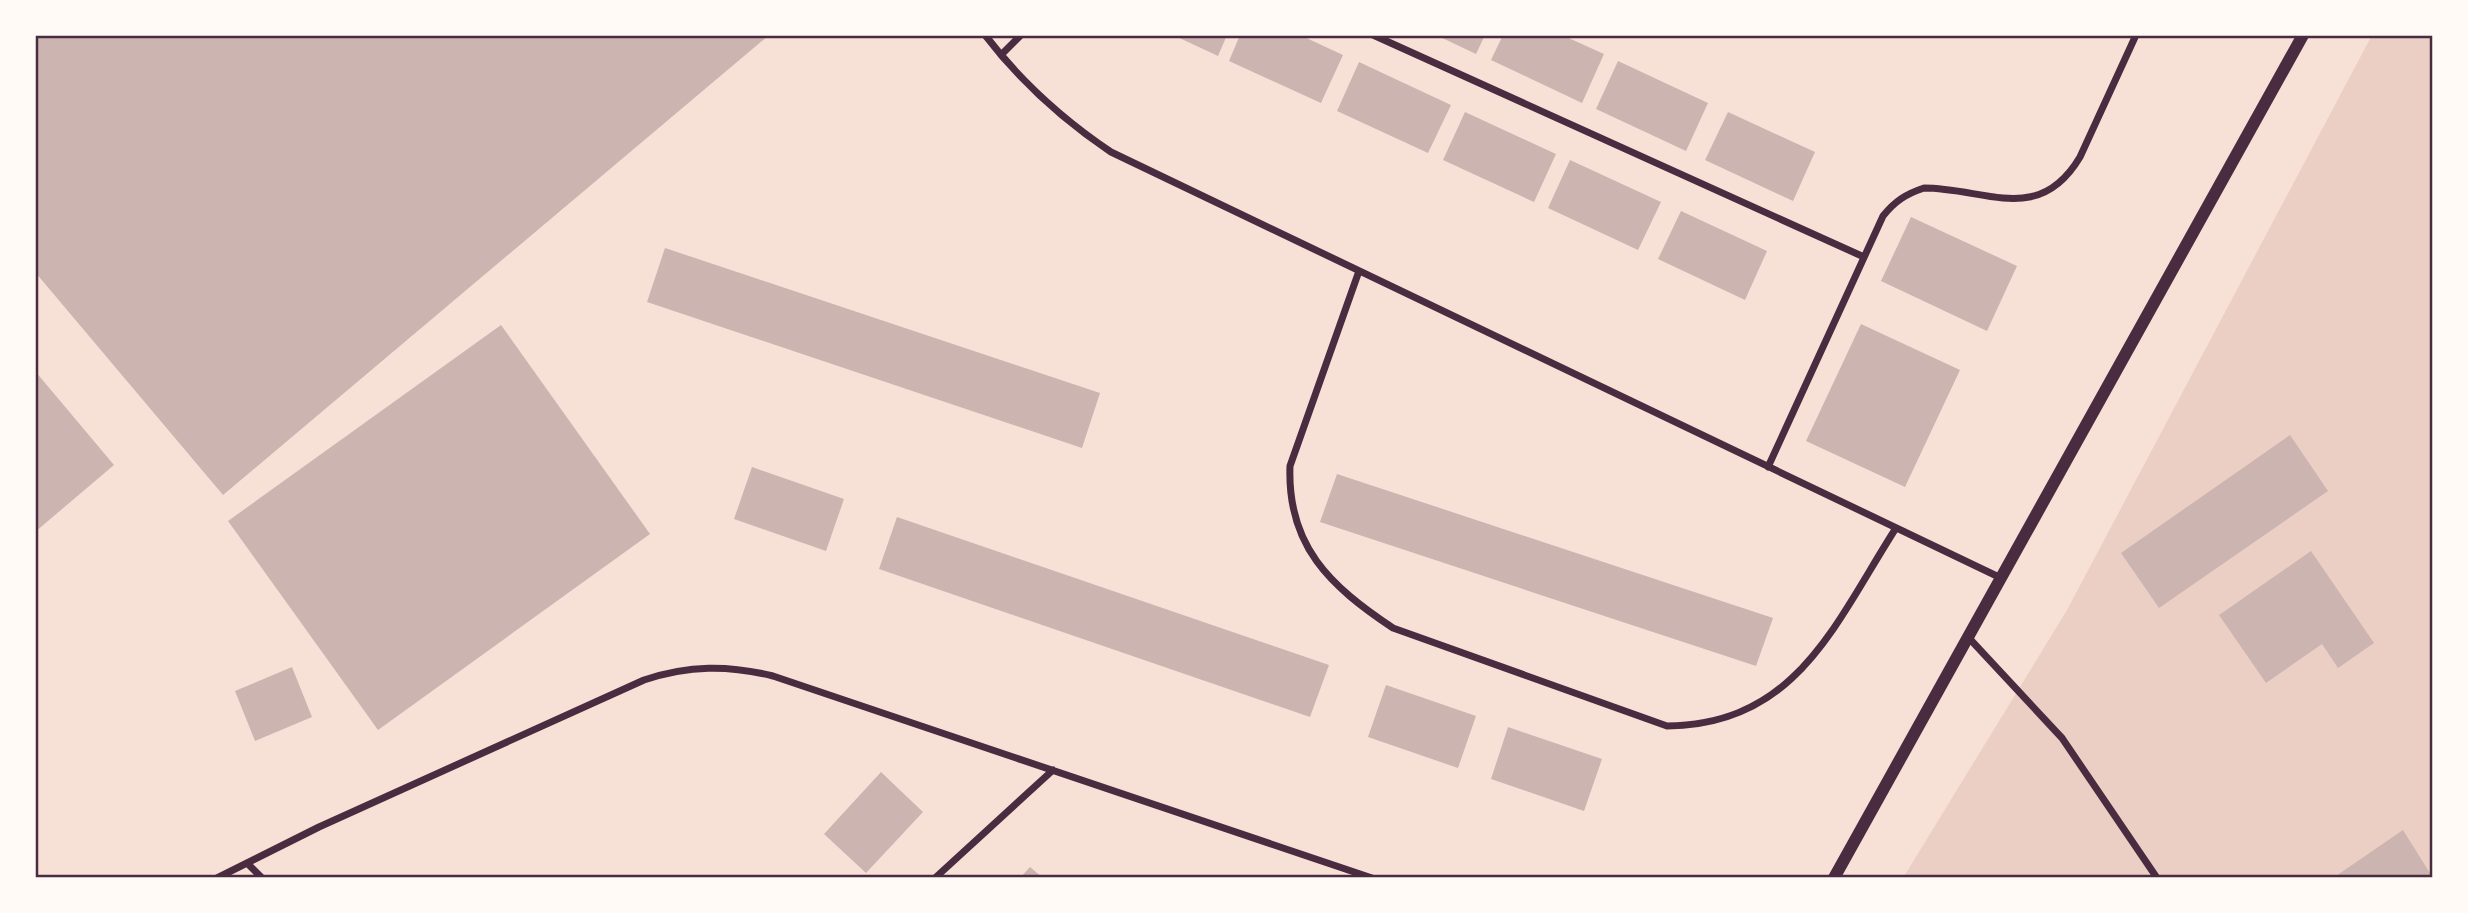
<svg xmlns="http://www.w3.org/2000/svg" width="2468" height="913" viewBox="0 0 2468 913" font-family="Roboto,sans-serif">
	<rect width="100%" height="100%" fill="#f7e1d7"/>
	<path fill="#ebcfc5" d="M2372,35h61v843h-530l164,-268z"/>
	<path fill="#ccb4b1" d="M35,35h734l-546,460 -188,-223z
		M1173,35h54l-9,21z
		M1240,35h60l43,20 -22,48 -92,-42z
		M1436,35h49l-9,19z
		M1503,35h59l42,19 -22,49 -91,-43z
		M1618,61l90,42 -22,48 -90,-42z
		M1359,62l92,43 -23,48 -91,-42z
		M1465,112l91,42 -22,48 -91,-42z
		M1728,112l87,40 -22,49 -88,-41z
		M1570,160l91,42 -23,48 -90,-42z
		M1681,211l86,40 -22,49 -87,-41z
		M1911,217l106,49 -30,65 -106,-50z
		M665,248l435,145 -18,55 -435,-146z
		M1861,324l99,46 -55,117 -99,-46z
		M501,325l149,209 -272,196 -150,-209z
		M35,371l79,94 -79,67z
		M2290,435l38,56 -169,117 -38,-55z
		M752,467l92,32 -18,52 -92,-32z
		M1337,474l436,144 -17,48 -436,-144z
		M897,517l432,148 -19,52 -431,-148z
		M2311,551l63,92 -36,25 -16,-24 -56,39 -47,-68z
		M292,667l20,50 -57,24 -20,-50z
		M1386,685l90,31 -18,52 -90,-31z
		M1508,727l94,32 -18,52 -93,-32z
		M881,772l42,40 -57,61 -42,-39z
		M2403,830l30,48h-100z
		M1030,867l13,11h-23z"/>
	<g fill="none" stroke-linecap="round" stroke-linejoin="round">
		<path stroke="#4a2c40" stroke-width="7" d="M985,35c36,47 77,84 126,117l890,426
			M1373,35l491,222
			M1001,55l20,-20
			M1359,271l-69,195c-3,80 40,120 103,162l274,98c130,-1 168,-103 229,-198
			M1768,467l115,-251c12,-15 23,-22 41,-28 62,0 115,38 156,-31l56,-122
			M1968,637l94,101 95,140
			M247,863l15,15
			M217,878l102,-51 325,-147c45,-15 84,-15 129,-4l599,202
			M935,878l118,-108"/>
		<path stroke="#4a2c40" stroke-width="12" d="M1834,878l469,-843"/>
	</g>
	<rect width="2468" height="913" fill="none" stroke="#fffaf5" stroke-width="74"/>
	<rect x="37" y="37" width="2394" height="839" fill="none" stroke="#4a2c40" stroke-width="2.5"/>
</svg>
